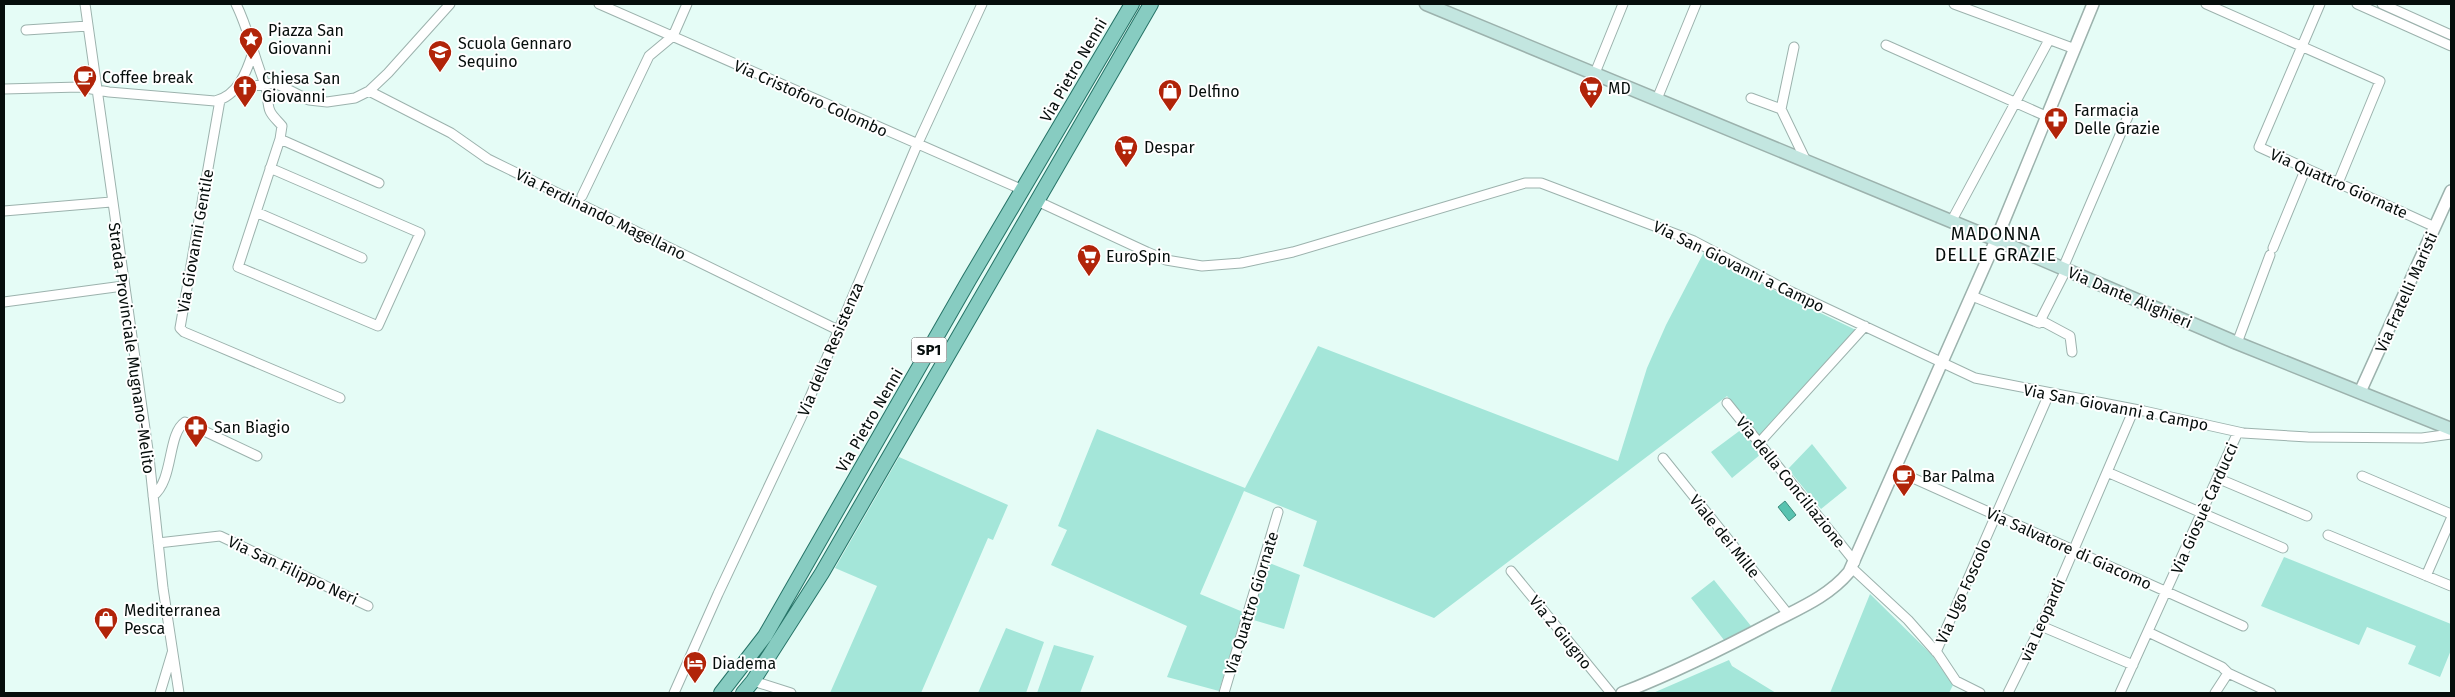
<svg xmlns="http://www.w3.org/2000/svg" width="2455" height="697" viewBox="0 0 2455 697" font-family="'Fira Sans',sans-serif">
	<rect width="100%" height="100%" fill="#e5fcf6"/>
	<path fill="#a4e6d9" d="M1704,252l83,45 69,33 -96,106 -33,-40 -293,222 -131,-52 14,-45 -73,-30 -44,103 43,18 -24,79 -52,-14 20,-51 -136,-61 16,-35 -9,-4 39,-97 148,59 73,-142 300,115 29,-93 19,-43z
		M1742,429l19,25 -29,24 -21,-26z
		M1812,444l35,44 -26,21 -33,-40z
		M899,457l109,48 -15,35 -5,-2 -67,155h-91l47,-107 -42,-18z
		M2284,557l167,67v26l-11,27 -32,-13 8,-18 -49,-19 -8,18 -98,-39z
		M1267,562l33,13 -16,54 -34,-10z
		M1714,580l37,46 -27,14 -33,-42z
		M1870,594l62,61 21,30 -4,8h-119z
		M1006,628l38,14 -18,51h-48z
		M1054,645l40,11 -14,37h-43z
		M1729,660l3,6 44,27h-123z"/>
	<path fill="#58c3b0" stroke="#3f8d7f" d="M1785,501l11,14 -7,6 -11,-14z"/>
	<g fill="none" stroke-linecap="round" stroke-linejoin="round">
		<g stroke="#9cb2ad" stroke-width="11">
			<path id="minor" d="M85,4l64,453 14,131 16,105
				M236,4c13,26 18,54 29,80 3,8 2,21 5,27 2,5 8,10 12,15l-2,13 99,44
				M599,4l424,186
				M1954,4l121,45
				M2206,4l174,77 -42,102
				M2320,4l-61,143 176,80
				M2357,4l94,42
				M2382,4l69,31
				M26,30l62,-4
				M1886,45l162,72
				M1595,73l28,-69
				M236,88l39,-5 34,17 18,2 28,-4 14,-7 19,-18 62,-69
				M4,89l76,-2 29,5 106,9c23,-5 32,-30 38,-49
				M369,91l82,42 37,26 350,171
				M1751,98l30,11 25,52
				M1657,99l39,-95
				M220,100l-40,228 4,4 156,66
				M1781,109l13,-62
				M270,168l150,65 -42,93 -140,-59 42,-128
				M582,196l67,-140 24,-20 14,-32
				M1037,201l110,51 19,8 36,6 39,-3 52,-11 232,-69h16l153,58 87,46 194,91 169,33 99,22 65,4 114,1 29,-4
				M4,211l107,-9
				M256,212l106,46
				M1951,222l98,-182
				M2273,248l33,-80
				M2063,268l66,-154
				M1972,296l67,27 27,-53
				M4,302l119,-16
				M2042,321l28,15 2,16
				M2237,343l33,-88
				M1727,403l128,159
				M1759,443l106,-117
				M1663,458l125,156
				M1895,470l348,156
				M2107,472l176,76
				M2362,476l89,38
				M2217,478l90,38
				M153,496c21,-16 14,-62 32,-74l72,34
				M2328,535l123,51
				M158,543l62,-7 148,70
				M1852,568l56,52 30,34 18,27 24,12
				M1511,571l100,122
				M2426,576l25,-57
				M2041,626l92,39
				M2148,632l74,35 6,6 43,20
				M1936,652l113,-258
				M753,681l38,12
				M160,693l12,-40
				M674,693l44,-99 84,-178 115,-271 65,-141
				M1224,693l54,-181
				M2008,693l33,-67 93,-217
				M2120,693l118,-261
				M2215,693l13,-20"/>
		</g>
		<g stroke="#9cb2ad" stroke-width="14">
			<path id="tertiary" d="M2360,392l91,-201
				M1622,693c52,-20 102,-45 151,-71 27,-14 56,-26 76,-50l147,-332 97,-236"/>
		</g>
		<g stroke="#9cb2ad" stroke-width="15">
			<path id="secondary" d="M1426,4l573,237 238,102 214,86"/>
		</g>
		<g stroke="#267367" stroke-width="16">
			<path id="primary" d="M721,693l44,-57 204,-356 163,-276
				M743,693l10,-12 69,-108 329,-569"/>
		</g>
		<use href="#minor" stroke="#fff" stroke-width="9"/>
		<use href="#tertiary" stroke="#fff" stroke-width="11"/>
		<use href="#secondary" stroke="#c3e6e0" stroke-width="12"/>
		<use href="#primary" stroke="#87ccc1" stroke-width="14"/>
	</g>
	<defs>
		<g id="sight-pin" transform="scale(1.25)"><path d="M0 17L-7.5 6A9.5 9.5 0 1 1 7.5 6Z" fill="#b12409" stroke="#fff"/><path d="M0-6L1.8-2.2L6-1.7L2.9 1.2L3.7 5.4L0 3.3L-3.7 5.4L-2.9 1.2L-6-1.7L-1.8-2.2Z" fill="#fff"/></g>
		<g id="school-pin" transform="scale(1.25)"><path d="M0 17L-7.5 6A9.5 9.5 0 1 1 7.5 6Z" fill="#b12409" stroke="#fff"/><path d="M0-5L7-2L0 1L-7-2ZM-4 1L0 2.5L4 1V4Q0 6-4 4Z" fill="#fff"/></g>
		<g id="cafe-pin" transform="scale(1.25)"><path d="M0 17L-7.5 6A9.5 9.5 0 1 1 7.5 6Z" fill="#b12409" stroke="#fff"/><path d="M-5.5-4.5H6V0H3Q3 3.5 0 3.5H-2.5Q-5.5 3.5-5.5 0ZM3-3.2v2h1.7v-2ZM-6 4.5H4V6H-6Z" fill="#fff"/></g>
		<g id="church-pin" transform="scale(1.25)"><path d="M0 17L-7.5 6A9.5 9.5 0 1 1 7.5 6Z" fill="#b12409" stroke="#fff"/><path d="M-1.2-6h2.4v3.5h3.3v2.4h-3.3V6h-2.4V-.1h-3.3v-2.4h3.3Z" fill="#fff"/></g>
		<g id="supermarket-pin" transform="scale(1.25)"><path d="M0 17L-7.5 6A9.5 9.5 0 1 1 7.5 6Z" fill="#b12409" stroke="#fff"/><path d="M-6-5.5h2.5l.6 2H6L4.5 2H-2.5L-4.4-4H-6ZM-1.5 3.2a1.3 1.3 0 1 0 .1 0ZM3 3.2a1.3 1.3 0 1 0 .1 0Z" fill="#fff"/></g>
		<g id="shop-pin" transform="scale(1.25)"><path d="M0 17L-7.5 6A9.5 9.5 0 1 1 7.5 6Z" fill="#b12409" stroke="#fff"/><path d="M-5-2.5h2.3a2.7 3.5 0 0 1 5.4 0H5L5.5 6h-11ZM-1.5-2.5h3a1.5 2.3 0 0 0-3 0Z" fill="#fff"/></g>
		<g id="pharmacy-pin" transform="scale(1.25)"><path d="M0 17L-7.5 6A9.5 9.5 0 1 1 7.5 6Z" fill="#b12409" stroke="#fff"/><path d="M-2-6h4v4h4v4h-4v4h-4v-4h-4v-4h4Z" fill="#fff"/></g>
		<g id="hotel-pin" transform="scale(1.25)"><path d="M0 17L-7.5 6A9.5 9.5 0 1 1 7.5 6Z" fill="#b12409" stroke="#fff"/><path d="M-6-4.5h1.5V1H6V5H4.5V3h-9V5H-6ZM-4 0a1.8 1.8 0 1 1 3.6 0ZM.5 0V-2.5h3Q6-2.5 6 0Z" fill="#fff"/></g>
	</defs>
	<g fill-rule="evenodd">
		<use href="#sight-pin" x="251" y="39"/>
		<use href="#school-pin" x="440" y="52"/>
		<use href="#cafe-pin" x="85" y="77"/>
		<use href="#church-pin" x="245" y="87"/>
		<use href="#supermarket-pin" x="1591" y="88"/>
		<use href="#shop-pin" x="1170" y="91"/>
		<use href="#pharmacy-pin" x="2056" y="119"/>
		<use href="#supermarket-pin" x="1126" y="147"/>
		<use href="#supermarket-pin" x="1089" y="256"/>
		<use href="#pharmacy-pin" x="196" y="427"/>
		<use href="#cafe-pin" x="1904" y="476"/>
		<use href="#shop-pin" x="106" y="619"/>
		<use href="#hotel-pin" x="695" y="663"/>
	</g>
	<g text-anchor="middle" stroke-width="4" stroke-linejoin="round" paint-order="stroke">
		<rect fill="#fff" stroke="#515655" stroke-width="1" x="911.5" y="337.5" width="35" height="25" rx="4"/>
		<g font-size="15" font-weight="bold" fill="#060e0c">
			<text x="929" y="355">SP1</text>
		</g>
		<g font-size="16" fill="#060e0c" stroke="#fff" text-anchor="start">
			<text x="268" y="36">Piazza San<tspan x="268" dy="18">Giovanni</tspan></text>
			<text x="458" y="49">Scuola Gennaro<tspan x="458" dy="18">Sequino</tspan></text>
			<text x="102" y="83">Coffee break</text>
			<text x="262" y="84">Chiesa San<tspan x="262" dy="18">Giovanni</tspan></text>
			<text x="1608" y="94">MD</text>
			<text x="1188" y="97">Delfino</text>
			<text x="2074" y="116">Farmacia<tspan x="2074" dy="18">Delle Grazie</tspan></text>
			<text x="1144" y="153">Despar</text>
			<text x="1106" y="262">EuroSpin</text>
			<text x="214" y="433">San Biagio</text>
			<text x="1922" y="482">Bar Palma</text>
			<text x="124" y="616">Mediterranea<tspan x="124" dy="18">Pesca</tspan></text>
			<text x="712" y="669">Diadema</text>
		</g>
		<g font-size="16" fill="#060e0c" stroke="#fff">
			<text transform="translate(1073 70) rotate(-60)" y="6">Via Pietro Nenni</text>
			<text transform="translate(811 98) rotate(24)" y="6">Via Cristoforo Colombo</text>
			<text transform="translate(2339 183) rotate(24)" y="6">Via Quattro Giornate</text>
			<text transform="translate(601 214) rotate(26)" y="6">Via Ferdinando Magellano</text>
			<text transform="translate(195 241) rotate(-80)" y="6">Via Giovanni Gentile</text>
			<text transform="translate(1739 266) rotate(26)" y="6">Via San Giovanni a Campo</text>
			<text transform="translate(2406 292) rotate(-66)" y="6">Via Fratelli Maristi</text>
			<text transform="translate(2130 297) rotate(23)" y="6">Via Dante Alighieri</text>
			<text transform="translate(132 348) rotate(82)" y="6">Strada Provinciale Mugnano-Melito</text>
			<text transform="translate(830 349) rotate(-67)" y="6">Via della Resistenza</text>
			<text transform="translate(2116 407) rotate(11)" y="6">Via San Giovanni a Campo</text>
			<text transform="translate(869 420) rotate(-60)" y="6">Via Pietro Nenni</text>
			<text transform="translate(1791 482) rotate(51)" y="6">Via della Conciliazione</text>
			<text transform="translate(2204 508) rotate(-66)" y="6">Via Giosuè Carducci</text>
			<text transform="translate(1725 536) rotate(51)" y="6">Viale dei Mille</text>
			<text transform="translate(2069 548) rotate(24)" y="6">Via Salvatore di Giacomo</text>
			<text transform="translate(293 570) rotate(25)" y="6">Via San Filippo Neri</text>
			<text transform="translate(1963 591) rotate(-66)" y="6">Via Ugo Foscolo</text>
			<text transform="translate(1251 603) rotate(-73)" y="6">Via Quattro Giornate</text>
			<text transform="translate(2042 620) rotate(-66)" y="6">via Leopardi</text>
			<text transform="translate(1561 632) rotate(51)" y="6">Via 2 Giugno</text>
		</g>
		<g font-size="18" letter-spacing="1" fill="#060e0c" stroke="#fff">
			<text x="1996" y="240">MADONNA<tspan x="1996" dy="21">DELLE GRAZIE</tspan></text>
		</g>
	</g>
	<rect width="2455" height="697" fill="none" stroke="#060e0c" stroke-width="10"/>
</svg>
